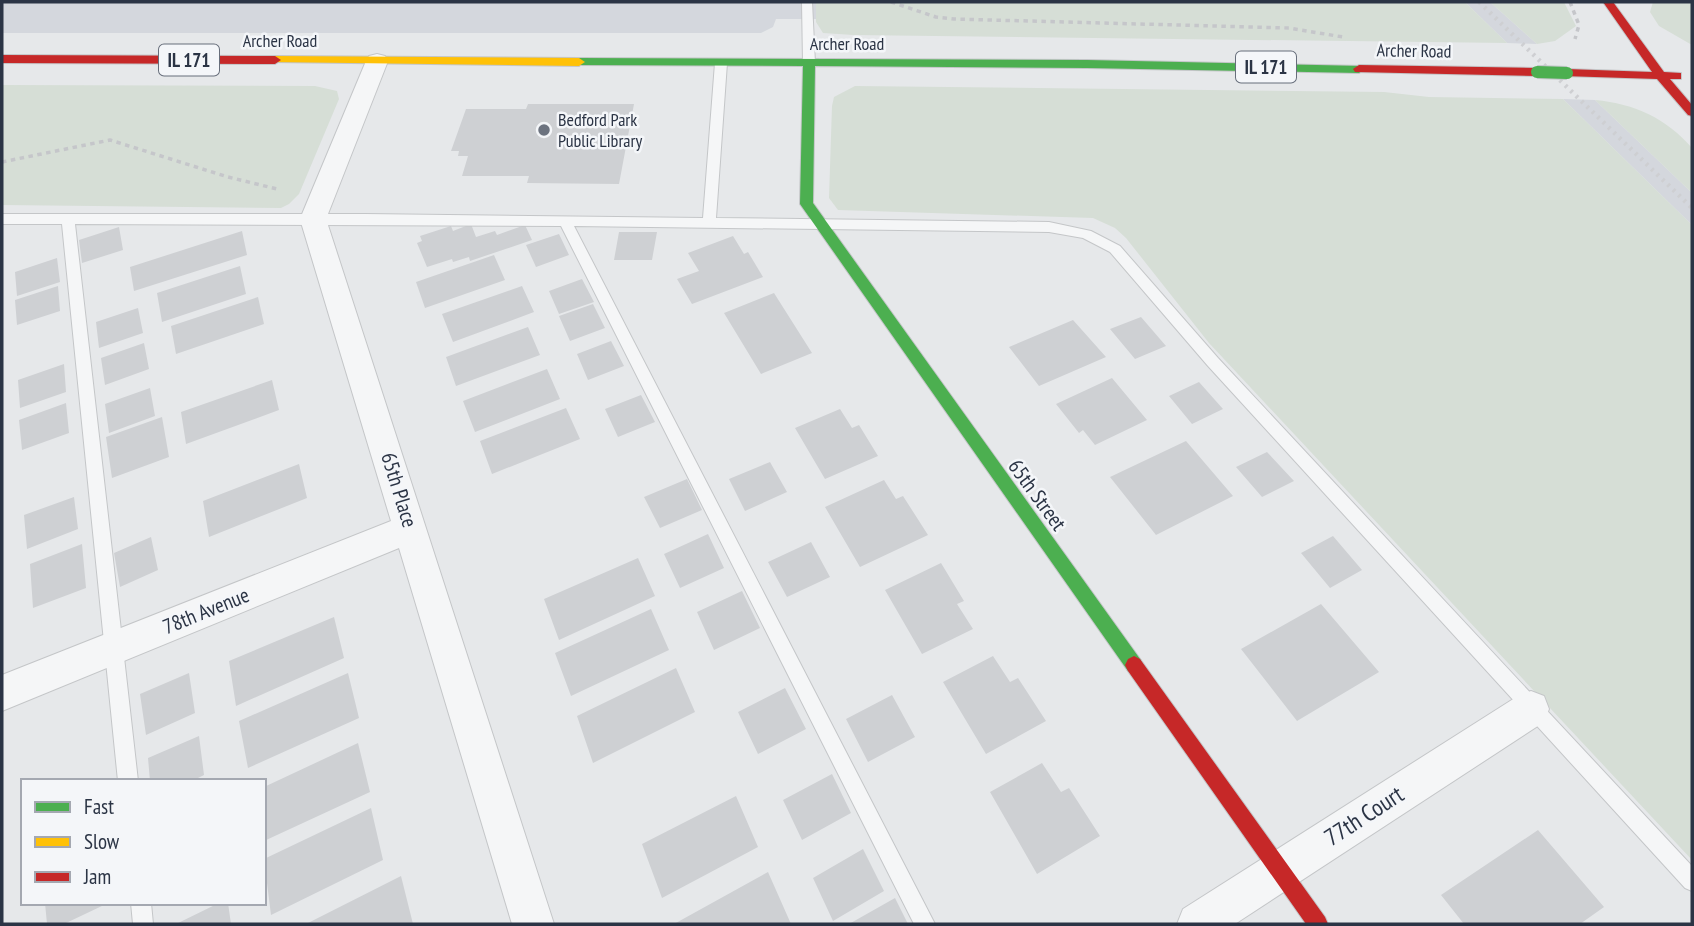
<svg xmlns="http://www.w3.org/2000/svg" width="1694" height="926" viewBox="0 0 1694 926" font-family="'PT Sans Narrow',sans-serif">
	<rect width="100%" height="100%" fill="#e6e8ea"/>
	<path fill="#d4d7dd" d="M2,2h814v17h-40l-3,8 -12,6h-759z
		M1465,2h25l47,42 -30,-1z
		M1563,99l32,1 97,93v32z"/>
	<path fill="#d6ded6" d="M816,2h649l42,41 -654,-8 -30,-2 -7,-11z
		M1490,2h74l12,24 -21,15 -18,3z
		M1653,2h39v43l-33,-19 -9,-14z
		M2,85l313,1 22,5 2,8 -40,95 -10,10 -8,4 -279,-3z
		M855,86l529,6 45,5 134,2 129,126v635l-483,-517 -83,-105 -11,-10 -22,-10 -255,-8 -9,-12 3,-92 2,-9z
		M1595,100c40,4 71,18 97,48v45z"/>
	<path fill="#ced0d3" d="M528,104h106l-15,80 -92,-1 2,-7h-67l6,-20h-10l1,-5h-8l15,-42h60z
		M471,224l5,13 19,-6 2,4 28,-10 7,15 -62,21 -1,-4 -16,5 -1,-3 -25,8 -10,-24 5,-2 -2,-5 31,-10 2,5z
		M119,227l4,23 -41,13 -3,-23z
		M242,231l5,24 -113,36 -4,-24z
		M619,232h38l-5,28h-38z
		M559,234l10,21 -33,12 -10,-22z
		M733,236l11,18 4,-2 15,25 -71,27 -15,-25 22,-8 -11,-18z
		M494,255l11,25 -80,28 -9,-26z
		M57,258l3,24 -43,14 -2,-24z
		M240,266l6,28 -84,28 -5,-29z
		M582,279l12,23 -35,12 -10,-23z
		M58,286l2,25 -43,14 -2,-25z
		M522,286l12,26 -81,30 -11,-28z
		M774,293l38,60 -51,21 -37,-61z
		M258,297l6,27 -88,30 -5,-28z
		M593,304l12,24 -35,13 -11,-25z
		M138,308l5,25 -44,15 -3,-26z
		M1141,317l25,29 -31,13 -25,-30z
		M1073,320l33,37 -67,29 -30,-39z
		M528,327l12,28 -84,31 -10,-29z
		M611,341l13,25 -36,14 -11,-26z
		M144,343l5,26 -44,16 -4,-27z
		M64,364l2,28 -46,16 -2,-28z
		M547,369l13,30 -85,33 -12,-31z
		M1112,378l35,42 -52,25 -12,-15 -4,3 -23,-29z
		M272,380l7,30 -93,34 -5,-32z
		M1199,382l24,27 -31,15 -23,-28z
		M150,388l5,28 -46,17 -4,-29z
		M641,395l14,27 -37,15 -13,-28z
		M66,403l3,30 -47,17 -3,-30z
		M566,408l14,31 -88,35 -12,-33z
		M840,409l12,19 7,-3 19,31 -53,23 -30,-51z
		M162,417l7,40 -57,21 -6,-41z
		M1186,441l47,55 -77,39 -46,-58z
		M1267,452l27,29 -32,16 -26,-30z
		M770,462l17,30 -42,19 -16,-32z
		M299,464l8,34 -98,39 -6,-36z
		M687,479l15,31 -42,18 -16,-31z
		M884,480l12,19 7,-3 25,39 -68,32 -35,-60z
		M74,497l4,32 -51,20 -3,-34z
		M708,534l16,34 -44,20 -16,-34z
		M1333,536l29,34 -32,18 -29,-35z
		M151,537l7,33 -38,17 -6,-34z
		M811,542l19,35 -43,20 -19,-35z
		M82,544l4,44 -53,20 -3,-44z
		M638,558l17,38 -96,44 -15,-41z
		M941,563l23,38 -7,3 16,25 -51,25 -37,-64z
		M742,591l18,37 -46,22 -17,-38z
		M1321,604l58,68 -82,49 -56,-72z
		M651,609l18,41 -98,46 -16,-43z
		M334,617l10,41 -108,48 -7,-45z
		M993,656l17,26 8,-4 28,43 -60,33 -43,-72z
		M676,668l19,44 -102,51 -16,-47z
		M189,673l6,40 -49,22 -6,-41z
		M348,673l11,45 -111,50 -9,-47z
		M785,688l21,41 -48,25 -20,-42z
		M892,695l23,42 -47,25 -22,-43z
		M199,736l5,39 -12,6h-42l-2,-23z
		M358,743l12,49 -106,49v-54z
		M1042,763l19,29 8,-4 31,48 -63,38 -47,-82z
		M832,774l19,39 -49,27 -19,-40z
		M736,796l22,51 -96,51 -20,-54z
		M371,808l12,52 -112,55 -7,-56z
		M1538,830l66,77 -24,17h-116l-23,-29z
		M863,849l21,42 -51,30 -20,-43z
		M768,872l23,52h-117z
		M401,876l12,48h-107z
		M895,898l13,26h-59z
		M45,903h59v2l-40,19h-17z
		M219,903h9l3,21h-55z"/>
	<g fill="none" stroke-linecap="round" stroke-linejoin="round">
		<g stroke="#c4c6c8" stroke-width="2">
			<path id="lane" d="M802,2h10l3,61 -6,4 -6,-4z
				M721,59l6,4 -11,155 333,4 42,9 29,15 98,112 474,508v25l-7,-3 -477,-522 -98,-114 -27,-14 -34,-6 -475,-6 361,698h-21l-353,-698 -486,-2 63,557h-20l-56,-557h-60v-10h363l338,4 12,-155z
				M131,903h20l2,21h-20z"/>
		</g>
		<g stroke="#c4c6c8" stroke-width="2">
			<path id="street" d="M377,54l8,2 3,5 -62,158 228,705h-42l-113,-376 -397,163v-36l389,-154 -91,-302 66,-158 3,-5z
				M1531,691l13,5 5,13 -5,13 -309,202h-58l6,-15 335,-213z"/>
		</g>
		<g stroke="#c4c6c8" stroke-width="2">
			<path id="fast" d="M579,58l508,2 276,6 2,3 -6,4 -272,-5 -272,-2 -2,137 327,456 3,6 -3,6 -6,3 -6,-3 -328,-467 3,-138 -228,-1v-6z"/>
		</g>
		<g stroke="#c4c6c8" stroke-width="2">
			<path id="slow" d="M275,56l304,2 6,4 -6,4 -308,-4v-4z"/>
		</g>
		<g stroke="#c4c6c8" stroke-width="2">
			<path id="jam" d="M1603,2h10l51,70 17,1v6h-11l22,26v11l-4,-1 -31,-36 -94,-3 -2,-3 6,-4 85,3z
				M2,55l273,1 6,4 -6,4 -273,-1z
				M1359,65l178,3 6,4 -6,4 -182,-4 -2,-3z
				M1134,656l6,3 185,258 3,7h-22l-178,-253 -3,-6 3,-6z"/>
		</g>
		<path stroke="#c5c6ca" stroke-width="3.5" stroke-dasharray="4.5 4.5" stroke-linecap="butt" d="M891,2l45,15 18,2 335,9 54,9
			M1570,2l9,23 -4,14
			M2,162l108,-22 118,37 49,12"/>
		<use href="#lane" fill="#f5f6f7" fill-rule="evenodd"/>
		<use href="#street" fill="#f5f6f7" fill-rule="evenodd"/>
		<use href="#fast" fill="#4caf50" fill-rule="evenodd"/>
		<use href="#slow" fill="#ffc107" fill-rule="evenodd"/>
		<use href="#jam" fill="#c62828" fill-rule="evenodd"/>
		<path stroke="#cecfd2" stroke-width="4.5" stroke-dasharray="2.5 5" stroke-linecap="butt" d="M1479,2l213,206"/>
		<g stroke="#c2c5c8" stroke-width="14" stroke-linecap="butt">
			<path id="fast-bridge" d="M1537,72l30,1"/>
		</g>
		<use href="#fast-bridge" stroke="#4caf50" stroke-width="12"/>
	</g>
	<circle fill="#6c737f" stroke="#f4f6f9" stroke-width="2.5" cx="544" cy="130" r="7"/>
	<g text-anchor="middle" stroke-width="5" stroke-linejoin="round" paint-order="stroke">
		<g font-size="18" fill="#2b3445" stroke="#f4f6f9">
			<text x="280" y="47">Archer Road</text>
			<text x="847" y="50">Archer Road</text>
			<text transform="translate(1414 51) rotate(1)" y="6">Archer Road</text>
		</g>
		<g font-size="18" fill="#2b3445" stroke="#f4f6f9" text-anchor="start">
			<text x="558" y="126">Bedford Park<tspan x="558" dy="21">Public Library</tspan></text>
		</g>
		<g fill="#f4f6f9" stroke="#676e7b" stroke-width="2">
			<rect x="159" y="44.5" width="60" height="31" rx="5"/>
			<rect x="1236" y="51.5" width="60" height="31" rx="5"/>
		</g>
		<g font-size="19" font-weight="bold" fill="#2b3445">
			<text x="189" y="67">IL 171</text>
			<text x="1266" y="74">IL 171</text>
		</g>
		<g font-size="21" fill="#2b3445" stroke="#f4f6f9">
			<text transform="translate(399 490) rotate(73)" y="7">65th Place</text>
			<text transform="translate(1037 495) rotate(54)" y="7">65th Street</text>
			<text transform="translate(206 611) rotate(-22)" y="7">78th Avenue</text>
		</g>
		<g font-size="24" fill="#2b3445" stroke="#f4f6f9">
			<text transform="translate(1364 816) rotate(-33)" y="8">77th Court</text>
		</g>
	</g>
	<rect width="1694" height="926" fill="none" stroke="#2b3445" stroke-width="7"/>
	<rect x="21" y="779" width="245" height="126" fill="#f4f6f9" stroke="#a4a8b1" stroke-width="2"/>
	<rect x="35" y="802" width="35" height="10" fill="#4caf50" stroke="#a4a8b1" stroke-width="2"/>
	<text x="84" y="814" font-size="21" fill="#2b3445">Fast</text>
	<rect x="35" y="837" width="35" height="10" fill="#ffc107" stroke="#a4a8b1" stroke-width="2"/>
	<text x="84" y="849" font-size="21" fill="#2b3445">Slow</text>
	<rect x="35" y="872" width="35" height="10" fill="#c62828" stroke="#a4a8b1" stroke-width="2"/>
	<text x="84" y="884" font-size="21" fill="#2b3445">Jam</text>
</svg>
